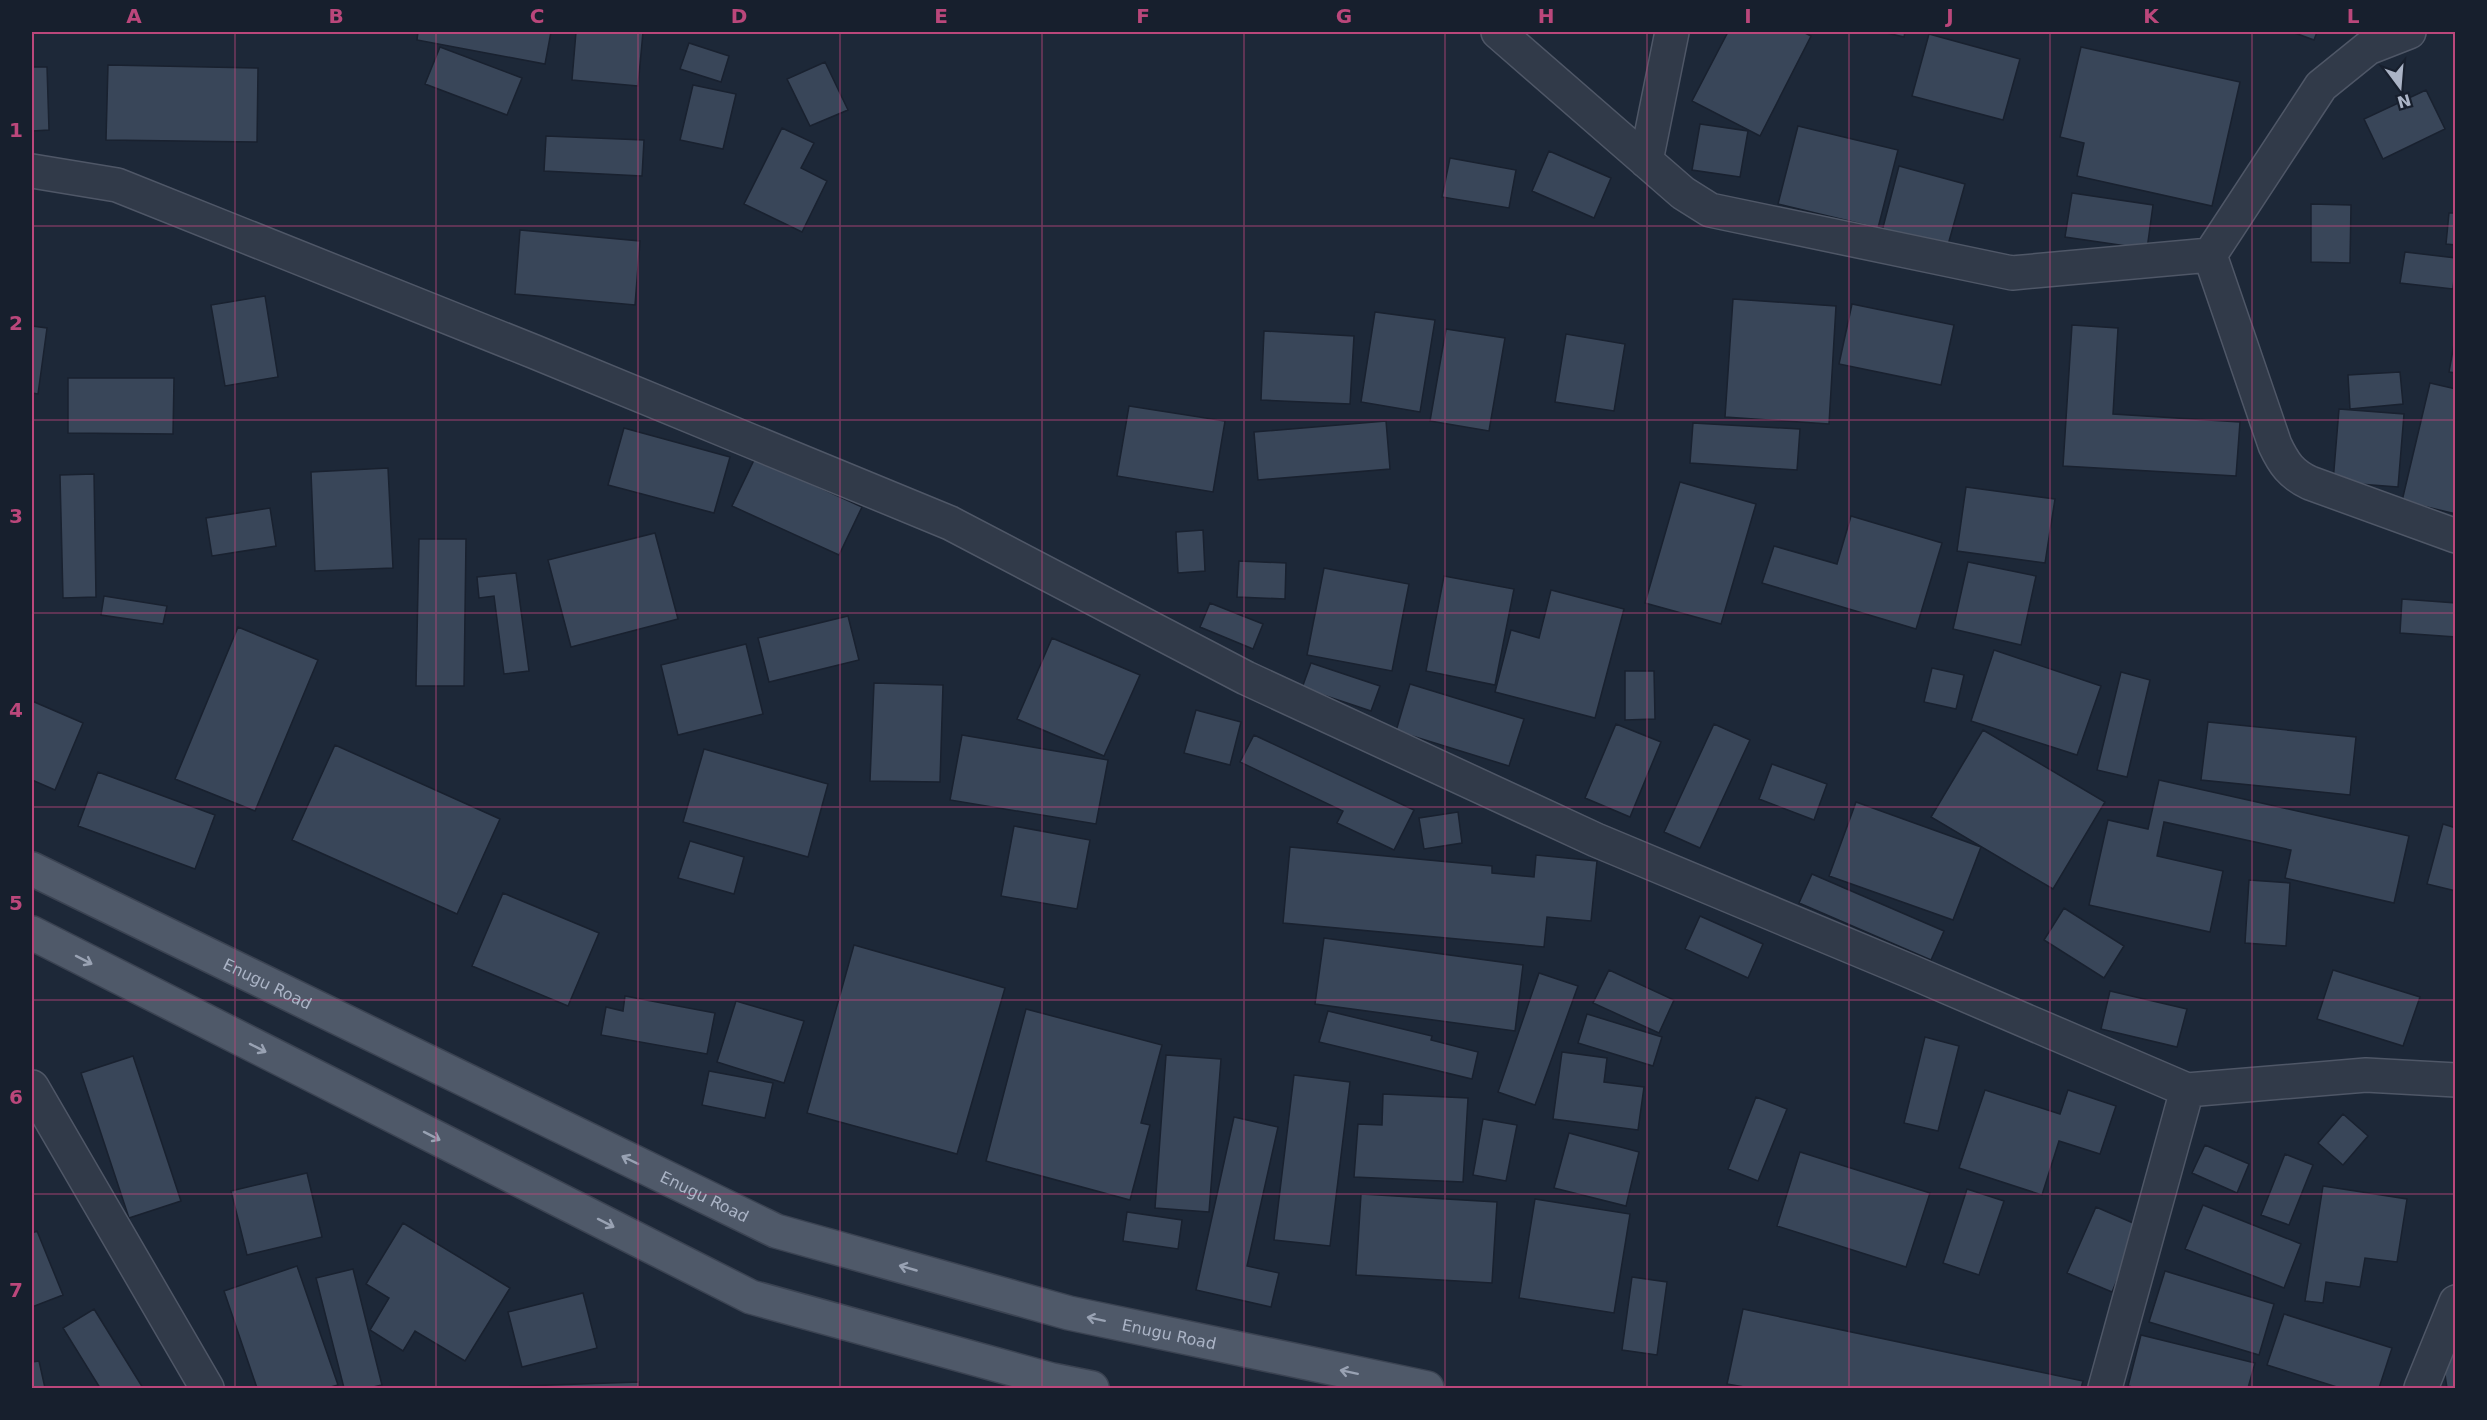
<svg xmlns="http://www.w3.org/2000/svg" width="2487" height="1420" viewBox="0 0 2487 1420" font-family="'DejaVu Sans',sans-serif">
	<rect width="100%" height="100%" fill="#1d2838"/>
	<path fill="#394659" stroke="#19212f" stroke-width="1.5" d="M418,32h133l-6,32 -128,-24z
		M576,32h67l-5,54 -66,-6z
		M1728,32h75l8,4 -51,100 -68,-35z
		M1883,32h22l-1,5z
		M2292,32h25l-3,8z
		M1929,34l91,25 -17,61 -91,-24z
		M689,43l40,13 -8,26 -41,-13z
		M440,47l82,31 -15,37 -82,-31z
		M2081,47l159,35 -28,124 -135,-30 7,-33 -24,-6z
		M825,62l23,48 -38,16 -23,-47z
		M108,65l150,3 -1,74 -151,-2z
		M32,67h15l2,63 -17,1z
		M693,85l43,9 -13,55 -43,-9z
		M2426,90l19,39 -62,30 -19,-40z
		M1700,124l48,7 -8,46 -48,-7z
		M1798,126l100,24 -20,78 -100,-24z
		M782,128l32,15 -13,25 26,13 -25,51 -58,-28z
		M546,136l98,4 -2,36 -98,-5z
		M1549,151l62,27 -17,40 -62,-27z
		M1450,158l66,12 -7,38 -67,-11z
		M1899,166l66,18 -19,68 -65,-17z
		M2072,193l81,12 -6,44 -82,-12z
		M2311,204l40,1 -1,58 -39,-1z
		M2449,213h7v32l-10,-1z
		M520,230l120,11 -5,64 -120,-11z
		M2405,252l51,6 -3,31 -53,-6z
		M265,296l13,81 -53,9 -14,-81z
		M1733,299l103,7 -7,118 -104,-7z
		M1852,304l102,21 -13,60 -102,-21z
		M1375,312l60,8 -15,92 -59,-10z
		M2072,325l46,3 -5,86 127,8 -4,54 -173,-10z
		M32,326l15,2 -9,66 -6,-1z
		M1446,329l59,9 -16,93 -59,-10z
		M1264,331l90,5 -4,68 -89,-4z
		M2456,333v40l-7,-1z
		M1566,334l59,10 -11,67 -59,-9z
		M2400,372l3,32 -53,5 -2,-34z
		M68,378h106l-1,56 -105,-1z
		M2430,383l26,6v125l-54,-13z
		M1129,406l96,15 -12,71 -96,-16z
		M2339,409l65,5 -6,73 -65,-5z
		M1386,421l4,48 -132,11 -4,-48z
		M1693,423l107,6 -3,41 -107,-7z
		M624,428l106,29 -16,56 -106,-28z
		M755,458l107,49 -23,48 -107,-49z
		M388,468l5,100 -78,3 -4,-99z
		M94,474l2,123 -33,1 -3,-123z
		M1680,482l76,22 -35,120 -76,-21z
		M1966,487l89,12 -10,64 -88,-12z
		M270,508l6,38 -64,10 -6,-38z
		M1851,516l91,27 -26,86 -154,-46 12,-37 63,18z
		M1203,530l2,41 -27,2 -2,-41z
		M655,533l23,86 -107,28 -23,-87z
		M419,539h47l-2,147h-48z
		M1239,561l47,2 -1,36 -48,-2z
		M1968,562l68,14 -15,69 -68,-16z
		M1324,568l85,16 -17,87 -85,-16z
		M516,573l13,98 -25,3 -10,-78 -15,2 -2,-21z
		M1444,576l70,13 -19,96 -69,-14z
		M1551,590l73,19 -29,109 -100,-26 16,-62 28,8z
		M104,596l63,10 -4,18 -62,-9z
		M2402,599l54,4v34l-56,-4z
		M1210,603l53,21 -10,25 -53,-22z
		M848,616l11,44 -90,22 -11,-44z
		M238,627l80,33 -63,151 -80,-32z
		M1052,638l88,37 -36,81 -87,-37z
		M746,644l17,70 -85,21 -17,-70z
		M1994,650l107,36 -24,69 -106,-34z
		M1311,663l69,23 -9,25 -69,-23z
		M1932,668l32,7 -8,34 -32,-7z
		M1625,671h29l1,48 -30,1z
		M2121,672l29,8 -23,97 -30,-7z
		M874,683l69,2 -3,97 -70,-1z
		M1410,684l114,35 -15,47 -113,-35z
		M32,701l51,22 -28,67 -23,-10z
		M1196,710l45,12 -11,43 -46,-12z
		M2208,722l148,15 -6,58 -149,-15z
		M1616,724l45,18 -31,75 -45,-19z
		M1714,724l36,16 -50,108 -36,-16z
		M1983,730l122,72 -52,87 -122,-72z
		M962,735l146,25 -12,64 -146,-24z
		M1254,735l160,75 -20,40 -57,-27 6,-12 -103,-49z
		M335,745l165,74 -43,95 -165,-74z
		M704,749l124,35 -20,73 -125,-35z
		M1772,764l55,20 -13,36 -55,-21z
		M98,772l117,43 -20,54 -117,-43z
		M2159,780l250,56 -15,67 -109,-25 6,-28 -127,-28 -7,34 66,15 -13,61 -121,-27 19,-85 40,9z
		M1856,802l125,45 -28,73 -124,-44z
		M1458,812l4,31 -38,6 -5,-31z
		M2443,824l13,4v63l-29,-7z
		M1014,826l76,14 -13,69 -76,-13z
		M690,841l54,16 -10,37 -56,-16z
		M1290,847l202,19v7l42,4 2,-22 61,6 -6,60 -44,-4 -3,30 -261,-24z
		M1812,874l132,57 -13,29 -132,-57z
		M2249,880l41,3 -4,63 -41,-3z
		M503,893l96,40 -31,73 -96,-40z
		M2064,908l60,38 -20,32 -60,-38z
		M1700,916l63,28 -15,34 -63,-29z
		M1324,938l199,27 -8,66 -200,-27z
		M854,945l151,43 -48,166 -150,-41z
		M1609,970l65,30 -15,33 -66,-30z
		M2333,970l87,27 -17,49 -86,-27z
		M1539,973l39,13 -43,119 -37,-13z
		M2110,991l77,18 -10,38 -76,-18z
		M625,996l90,17 -8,41 -106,-19 5,-28 17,4z
		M736,1001l68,20 -20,62 -67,-21z
		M1026,1009l136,36 -21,78 9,2 -20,75 -144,-39z
		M1328,1011l104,25 -1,4 47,12 -6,27 -153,-37z
		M1587,1014l75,23 -9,29 -75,-23z
		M1925,1037l34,9 -21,85 -34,-8z
		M1562,1052l45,6 -3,24 40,5 -6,43 -85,-11z
		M1166,1055l55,4 -12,153 -54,-4z
		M133,1056l48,145 -52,17 -48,-145z
		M709,1071l64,12 -8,35 -63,-13z
		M1294,1075l56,7 -20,164 -56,-6z
		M1985,1090l75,24 8,-24 48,16 -16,48 -41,-13 -17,54 -83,-27z
		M1383,1094l85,4 -5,84 -109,-5 4,-53 24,1z
		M1756,1097l31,12 -29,72 -30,-12z
		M2343,1114l25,22 -25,29 -25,-22z
		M1234,1117l44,10 -31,139 32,7 -8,34 -75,-17z
		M1483,1119l34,6 -11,56 -33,-6z
		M1569,1133l70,19 -13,54 -72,-18z
		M2205,1145l44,19 -12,29 -45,-20z
		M1800,1152l130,41 -24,74 -129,-41z
		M2285,1154l28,11 -24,60 -28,-10z
		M307,1173l15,64 -75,18 -16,-64z
		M2323,1186l84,13 -10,63 -32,-4 -5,29 -34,-5 -3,21 -18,-2z
		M1967,1189l37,12 -25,74 -36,-12z
		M1361,1194l136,8 -5,81 -136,-8z
		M1535,1199l95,15 -16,99 -95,-15z
		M2203,1205l98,39 -17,44 -99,-39z
		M2096,1207l44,19 -28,66 -45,-19z
		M1127,1212l55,8 -4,29 -55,-8z
		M403,1223l107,65 -45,73 -50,-30 -12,20 -33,-21 19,-32 -23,-14z
		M37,1231l26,64 -31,12v-74z
		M297,1266l41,119 -11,3h-70l-33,-97z
		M353,1269l29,116 -13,3h-25l-28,-110z
		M2165,1271l109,33 -15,51 -110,-33z
		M1632,1277l35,5 -10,73 -35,-5z
		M583,1293l14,55 -75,19 -14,-55z
		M94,1309l49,79h-43l-37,-60z
		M1743,1309l340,72 -2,7h-331l-23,-4z
		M2284,1314l108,34 -13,40h-39l-73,-23z
		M2141,1335l114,28 -7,25h-111l-9,-2z
		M2456,1353v35h-9l-5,-33z
		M39,1361l6,27h-13v-26z
		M639,1382v6h-173z"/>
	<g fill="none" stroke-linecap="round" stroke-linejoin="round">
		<g stroke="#4f5767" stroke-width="36">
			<path id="minor" d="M1498,32l185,161 27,17 302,63 198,-18 111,-169 47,-38 41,-16
				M1646,161l26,-129
				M32,171l85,14 418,167 415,171 296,155 350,162 316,132 275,118 179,-15 90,5
				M2210,255l65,190c9,19 16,29 35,38l146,53
				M32,1087l175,301
				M2105,1388l82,-298
				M2421,1388l35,-86"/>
		</g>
		<g stroke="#3b4352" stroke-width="36">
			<g id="primary">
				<path id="s1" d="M32,869l744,362 293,82 358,75"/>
				<path d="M32,933l719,364 301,83 40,8"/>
			</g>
		</g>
		<use href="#minor" stroke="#313a49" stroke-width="33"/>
		<use href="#primary" stroke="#4f5969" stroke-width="33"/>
	</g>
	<defs><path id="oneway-shaft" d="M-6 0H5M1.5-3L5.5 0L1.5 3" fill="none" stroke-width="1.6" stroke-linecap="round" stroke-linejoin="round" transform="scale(1.5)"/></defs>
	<g stroke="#99a2b3">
		<use href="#oneway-shaft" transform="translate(84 960) rotate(27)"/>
		<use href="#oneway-shaft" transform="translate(258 1048) rotate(27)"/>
		<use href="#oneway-shaft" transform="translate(432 1136) rotate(27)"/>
		<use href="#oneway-shaft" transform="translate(630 1160) rotate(-154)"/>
		<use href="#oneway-shaft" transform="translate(606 1223) rotate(27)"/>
		<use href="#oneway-shaft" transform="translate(908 1268) rotate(-164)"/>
		<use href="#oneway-shaft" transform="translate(1096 1319) rotate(-168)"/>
		<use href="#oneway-shaft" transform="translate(1349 1372) rotate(-168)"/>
	</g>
	<path fill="none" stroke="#bb477b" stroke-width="1.5" stroke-opacity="0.55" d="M235,32v1356M436,32v1356M638,32v1356M840,32v1356M1042,32v1356M1244,32v1356M1445,32v1356M1647,32v1356M1849,32v1356M2050,32v1356M2252,32v1356M32,226h2424M32,420h2424M32,613h2424M32,807h2424M32,1000h2424M32,1194h2424"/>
	<g text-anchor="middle" stroke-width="5" stroke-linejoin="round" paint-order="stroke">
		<g font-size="16" fill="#abb4c6" stroke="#171f2d">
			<text dy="6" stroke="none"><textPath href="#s1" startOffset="262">Enugu Road</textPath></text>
			<text dy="6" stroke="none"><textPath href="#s1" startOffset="748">Enugu Road</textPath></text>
			<text dy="6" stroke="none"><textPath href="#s1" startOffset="1234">Enugu Road</textPath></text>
		</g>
	</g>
	<rect width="2487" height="1420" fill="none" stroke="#171f2d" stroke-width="66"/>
	<g transform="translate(2400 87) rotate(164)" stroke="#171f2d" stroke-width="4.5" paint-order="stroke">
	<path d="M0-4.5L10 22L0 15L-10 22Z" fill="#abb4c6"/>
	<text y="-9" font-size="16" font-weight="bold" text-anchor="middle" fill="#abb4c6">N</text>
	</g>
	<rect x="33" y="33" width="2421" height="1354" fill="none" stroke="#bb477b" stroke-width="2"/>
	<g font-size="20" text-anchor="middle" font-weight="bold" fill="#bb477b">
		<text x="134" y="23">A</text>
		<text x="336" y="23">B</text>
		<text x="537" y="23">C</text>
		<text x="739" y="23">D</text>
		<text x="941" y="23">E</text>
		<text x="1143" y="23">F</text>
		<text x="1344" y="23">G</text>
		<text x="1546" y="23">H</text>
		<text x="1748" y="23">I</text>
		<text x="1950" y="23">J</text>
		<text x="2151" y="23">K</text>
		<text x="2353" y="23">L</text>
		<text x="16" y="137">1</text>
		<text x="16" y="330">2</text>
		<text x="16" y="523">3</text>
		<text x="16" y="717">4</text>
		<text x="16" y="910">5</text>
		<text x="16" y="1104">6</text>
		<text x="16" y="1297">7</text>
	</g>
</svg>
